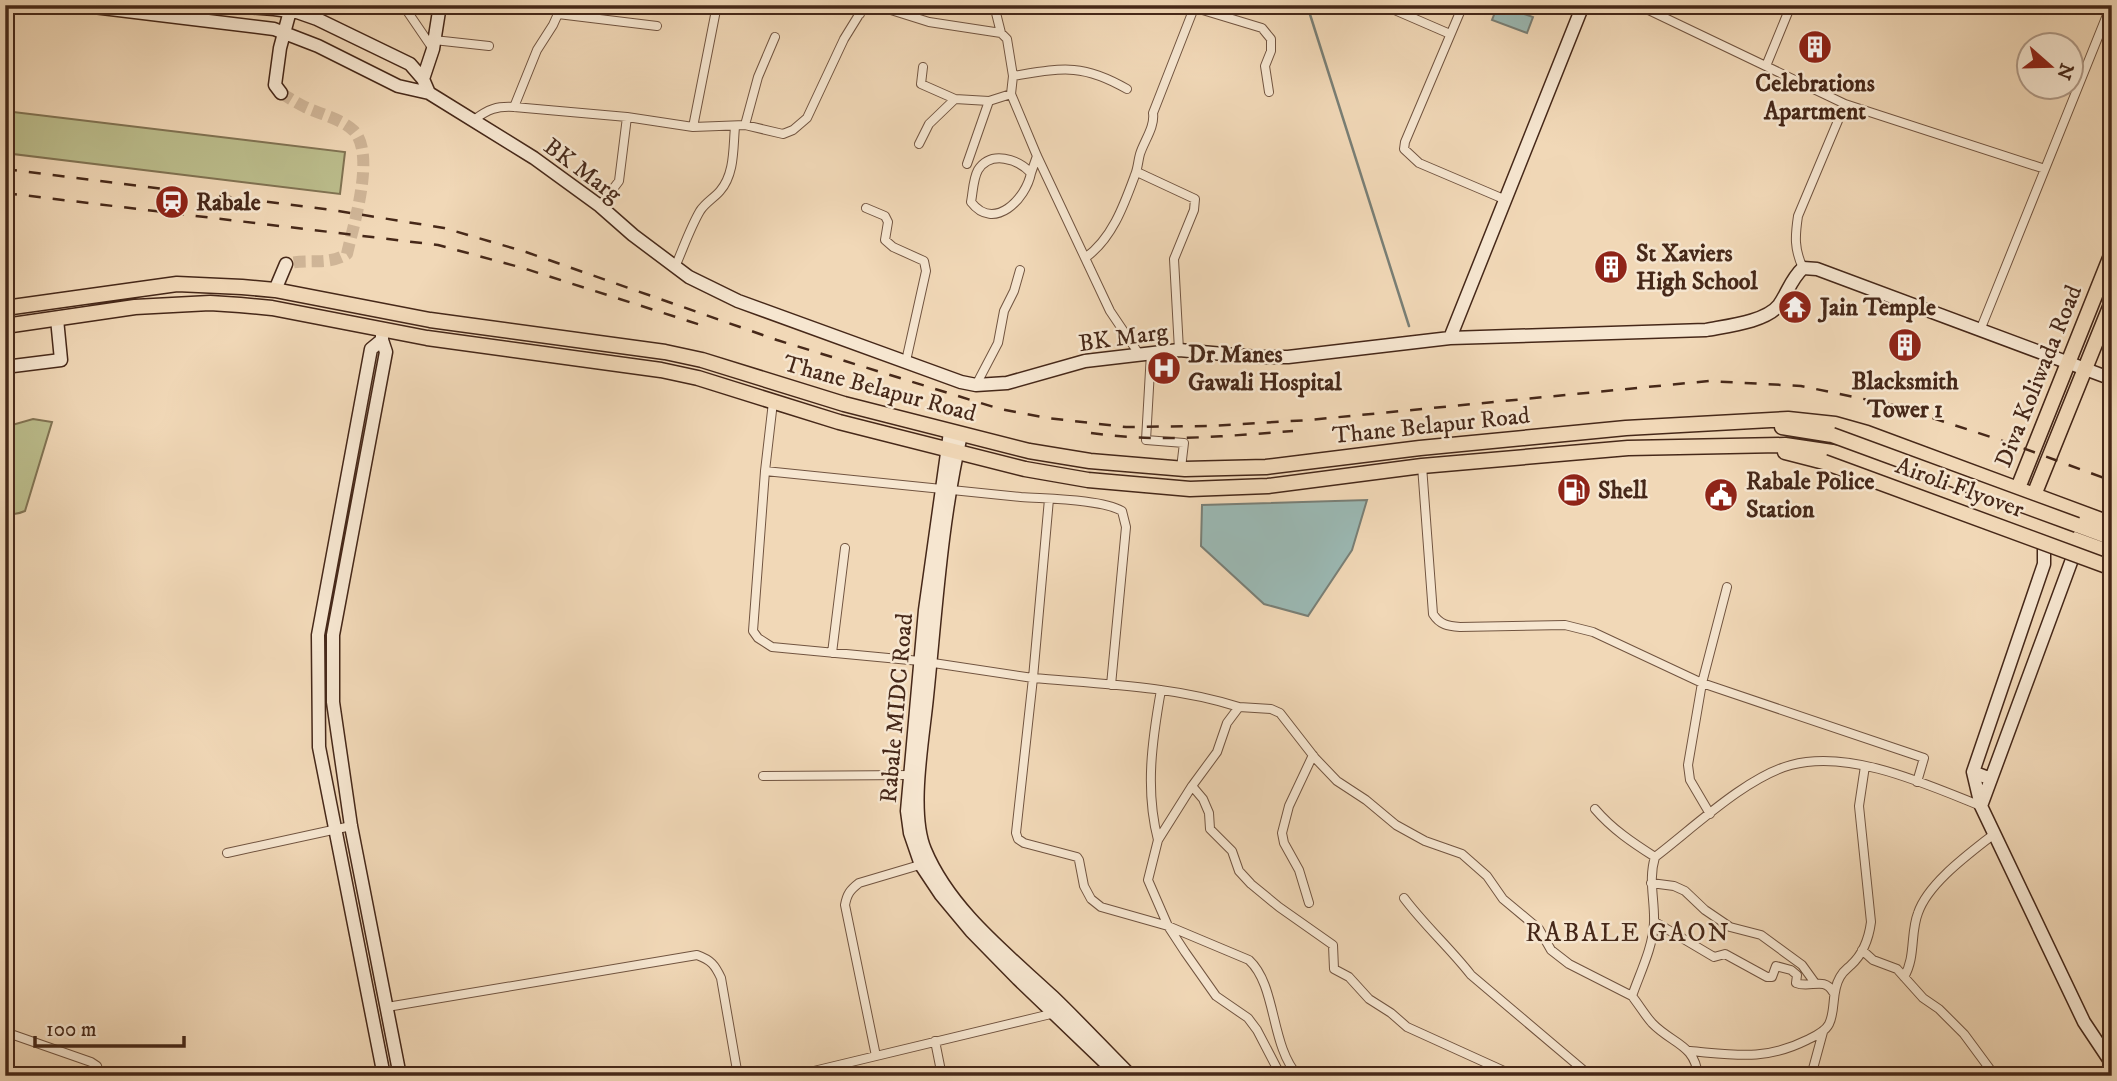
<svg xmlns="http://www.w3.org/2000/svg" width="2117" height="1081" viewBox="0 0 2117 1081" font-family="'IM FELL DW Pica',serif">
	<rect width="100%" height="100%" fill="#f1d8b7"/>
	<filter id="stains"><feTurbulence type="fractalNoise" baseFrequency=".00286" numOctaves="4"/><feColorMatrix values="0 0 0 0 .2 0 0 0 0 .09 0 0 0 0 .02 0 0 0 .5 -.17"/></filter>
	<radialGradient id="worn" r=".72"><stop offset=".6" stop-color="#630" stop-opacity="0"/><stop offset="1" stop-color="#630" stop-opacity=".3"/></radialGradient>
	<path fill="#bcbe8d" stroke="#817353" stroke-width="2" d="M5,111l340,41 -5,42 -335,-41z
		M33,419l19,3 -27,89c-7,3 -12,4 -20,1v-85z"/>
	<path fill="#9bb9b4" stroke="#797f76" stroke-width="2" d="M1498,5l35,12 -6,16 -35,-13z
		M1367,500l-15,50 -44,66 -44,-12 -63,-58 1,-41z"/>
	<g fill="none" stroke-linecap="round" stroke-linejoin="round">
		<path stroke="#797f76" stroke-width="2.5" d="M1307,5l102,321"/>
		<path stroke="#cfb597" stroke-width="12" stroke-dasharray="12 6" stroke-linecap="butt" d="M281,93c8,5 16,10 24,14 15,7 37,12 49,24 22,24 -1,95 -7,123 -19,12 -40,4 -61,10"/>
		<g stroke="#715440" stroke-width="10">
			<path id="street" d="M403,5l30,44
				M846,5l14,9
				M875,5l54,17 72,11 6,6 6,37 -2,18 26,62 73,155 29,43
				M994,5l7,28
				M1186,5l76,23 9,11v12l-6,15 4,26
				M1383,5l67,29
				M1463,5l-58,137 -1,7 15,14 87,37
				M1638,5l207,99 200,65
				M558,14l99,12
				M434,40l55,6
				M1766,66l25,-61
				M923,67l-2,17 34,15
				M1013,76c49,-8 69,-13 114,13
				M514,107l23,-57 16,-25 9,-20
				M474,120c14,-11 23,-14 40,-13l113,10 66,10 52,-2 38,9 10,-4 14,-12 37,-79 21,-34
				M745,125l13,-48 17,-40
				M693,127l24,-122
				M919,144l10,-20 26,-25 34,2 22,-7
				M967,164l22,-63
				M1137,172l58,27 -1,11 -20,49 5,91
				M1031,173c-5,26 -37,59 -60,29 2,-10 2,-23 7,-32 13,-20 40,-11 53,3l6,-17
				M600,206l19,-25 8,-64
				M866,208l19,8 3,6 -3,18 8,7 31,14 2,10 -20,90
				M1085,258c27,-19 39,-53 50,-83 3,-7 3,-14 5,-21 4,-13 15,-27 13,-41l41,-105
				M675,267c8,-18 15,-39 25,-56 5,-8 14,-13 20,-20 15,-17 13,-44 15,-64
				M1803,268c-9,-19 -8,-32 -5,-52l47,-112
				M1981,328l130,-323
				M1151,353l-5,87 38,3 -3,25
				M976,385l22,-42 6,-32 10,-20 6,-21
				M1422,466l11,148c7,11 15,12 27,13l105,-2 28,7 109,51 222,75 -7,24
				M765,471l8,-69
				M1049,499l-16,179 -113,-17 -148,-14 -14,-9 -5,-7 12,-160c86,9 171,18 256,26 26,2 80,2 101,14l4,16 -15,158
				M832,653l13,-105
				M1239,707c-66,-21 -137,-23 -206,-29l-17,155 2,6 6,4 53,14 2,3 5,26 7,13 10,8 67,19 81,34c28,26 21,85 49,116
				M763,776l150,-1
				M1192,786l-34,54 -10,40 20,46 17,26 31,44 32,22 9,12 24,46
				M1595,809c17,20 38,34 60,48
				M1710,814l-20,-34 -2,-15 14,-82 25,-96
				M1158,840c-13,-50 -6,-99 3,-150
				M227,853l124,-27
				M1651,883l23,3 11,5 20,19 25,17 31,8 41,30 13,18
				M1404,898c21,28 46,50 67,77l117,99
				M1309,903l-10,-33 -15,-27 -2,-10 7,-27 24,-51
				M1655,922l59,35 11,-3 42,23h5l4,-11 15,4 6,5 -1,8c14,6 28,-7 37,9
				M1862,950l11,10 24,9 26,29 16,11 25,25 31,42
				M1904,977c12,-20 6,-44 14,-64 10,-30 52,-60 76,-79
				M387,1007l310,-52c14,5 18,10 24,23l17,98
				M5,1032l86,30 6,4 3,10
				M935,1041l7,35
				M1690,1051c46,4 75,10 117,-11 8,-4 18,-8 22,-16 7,-14 2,-32 11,-47 3,-6 7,-8 11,-12 12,-11 18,-28 20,-43l-12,-116 6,-40
				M876,1056l-31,-151c2,-11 5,-15 14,-22l64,-19
				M793,1076l262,-63
				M1515,1076l-108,-49 -16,-14 -22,-14 -20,-22 -15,-8 -1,-24 -54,-38 -28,-23 -12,-13 -7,-20 -22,-22 -1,-16 -6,-14 -11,-13 25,-34 10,-29 12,-16 32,2 9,4 35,45 22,23 29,19 30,25 29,16 37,13 25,22 16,23 36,30 12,21 18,14 63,32
				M1571,1076l17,-2 14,2
				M1698,1076c-3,-32 -26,-32 -46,-53 -7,-8 -13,-18 -20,-27 8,-23 21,-49 22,-73 1,-23 -6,-43 1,-66 37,-28 91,-80 136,-92 59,-16 135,19 190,41
				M1811,1076l12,-44"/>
		</g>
		<g stroke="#462819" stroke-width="15">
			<path id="secondary" d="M77,5l197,24 44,17 80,40 31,7 105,65 66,48 33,29 56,42 49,24 223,81 15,3 31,-2 78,-22 94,-11 78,7h31l162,-19 256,-8c20,-4 60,-8 73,-25 9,-13 12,-26 24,-37l14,1 295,110
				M221,5l53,4 23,3 20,7 93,45 13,15 6,14
				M423,79l10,-30 7,-44
				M281,93l-6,-8 5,-37 10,-37
				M275,290l11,-26
				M382,330v10l4,12 -53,283v67l18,124 49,250
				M1450,338l133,-333
				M382,340l-11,9 -53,286 1,112 65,329
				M5,367l56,-7 -4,-41
				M950,432l-25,178 -18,201 3,22 11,32 20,30 30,36 47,48 101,97
				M961,435c-20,86 -25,175 -34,262 -4,42 -18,115 -2,153 25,60 82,104 128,147 27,26 52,53 78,79
				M2074,554l-93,252 103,216 28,42
				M1973,772l8,34
				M1991,779l-18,-7 71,-208v-16l-3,-13"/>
		</g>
		<g stroke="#462819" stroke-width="17">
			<path id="primary" d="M5,308l172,-24 65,3 33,3 155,30 235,32 37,8 142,44 185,47 61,10 95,8 81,-2 154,-19 206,-20 162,-9 47,5 32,9 245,91
				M5,326l130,-19 75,-4 30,2 32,3 155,30 234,32 37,8 141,44 186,47 63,11 102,9 78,-3 154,-20 206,-18 157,-3 54,8 273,100
				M1782,427l50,8
				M1785,452l39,10
				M2014,498l98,-245
				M2034,505v-10l78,-193
				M2077,525l35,13"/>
		</g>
		<use href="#street" stroke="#f6e6d0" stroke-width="8"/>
		<use href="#secondary" stroke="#f6e6d0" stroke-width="12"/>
		<use href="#primary" stroke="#f1d8b7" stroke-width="14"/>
		<path stroke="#462819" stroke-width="2.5" stroke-dasharray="12 12" stroke-linecap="butt" d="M5,169l327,41 112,18 82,24 251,88 223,69 47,9 79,9 83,-1 100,-6 400,-39 92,5 92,19 119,39 100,37
			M5,193l433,52 85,23 181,58
			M1091,433c67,10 135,3 202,-2"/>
		<g stroke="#462819" stroke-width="17" stroke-linecap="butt">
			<path id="primary-bridge" d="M1832,435l245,90
				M1824,462l288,106"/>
		</g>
		<use href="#primary-bridge" stroke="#f1d8b7" stroke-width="14"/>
	</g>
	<defs>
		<g id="building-disc" transform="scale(1.75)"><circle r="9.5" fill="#8f2418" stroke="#f6e6d0"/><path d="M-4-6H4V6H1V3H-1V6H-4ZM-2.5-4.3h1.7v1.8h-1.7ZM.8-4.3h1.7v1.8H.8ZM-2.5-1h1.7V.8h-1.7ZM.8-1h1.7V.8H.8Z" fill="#fff"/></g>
		<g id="station-disc" transform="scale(1.75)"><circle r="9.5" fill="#8f2418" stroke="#f6e6d0"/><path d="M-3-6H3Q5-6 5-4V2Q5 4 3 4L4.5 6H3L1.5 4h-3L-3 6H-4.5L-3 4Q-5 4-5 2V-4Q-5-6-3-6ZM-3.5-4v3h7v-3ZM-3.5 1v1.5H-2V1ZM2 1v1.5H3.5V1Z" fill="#fff"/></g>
		<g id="temple-disc" transform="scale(1.75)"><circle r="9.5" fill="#8f2418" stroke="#f6e6d0"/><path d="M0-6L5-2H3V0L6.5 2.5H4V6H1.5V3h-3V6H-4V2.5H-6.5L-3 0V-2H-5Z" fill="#fff"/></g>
		<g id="hospital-disc" transform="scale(1.75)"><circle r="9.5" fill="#8f2418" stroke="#f6e6d0"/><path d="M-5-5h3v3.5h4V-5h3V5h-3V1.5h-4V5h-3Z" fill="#fff"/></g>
		<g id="fuel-disc" transform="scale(1.75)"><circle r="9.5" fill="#8f2418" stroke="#f6e6d0"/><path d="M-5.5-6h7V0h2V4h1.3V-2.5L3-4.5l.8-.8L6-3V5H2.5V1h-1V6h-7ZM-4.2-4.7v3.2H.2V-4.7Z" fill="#fff"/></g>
		<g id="civic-disc" transform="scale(1.75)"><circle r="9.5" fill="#8f2418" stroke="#f6e6d0"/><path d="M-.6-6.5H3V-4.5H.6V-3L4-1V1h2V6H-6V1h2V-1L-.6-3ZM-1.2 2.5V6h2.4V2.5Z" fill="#fff"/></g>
	</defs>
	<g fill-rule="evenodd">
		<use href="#building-disc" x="1815" y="47"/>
		<use href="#station-disc" x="172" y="202"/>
		<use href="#building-disc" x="1611" y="267"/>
		<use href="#temple-disc" x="1795" y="307"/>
		<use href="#building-disc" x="1905" y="345"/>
		<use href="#hospital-disc" x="1164" y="368"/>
		<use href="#fuel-disc" x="1574" y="490"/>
		<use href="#civic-disc" x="1721" y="495"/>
	</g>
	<g text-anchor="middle" stroke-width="5" stroke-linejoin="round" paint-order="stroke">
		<g font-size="24" font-weight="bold" fill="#462819" stroke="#f6e6d0" text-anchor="start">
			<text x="1815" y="91" text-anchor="middle">Celebrations<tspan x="1815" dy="28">Apartment</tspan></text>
			<text x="196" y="210">Rabale</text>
			<text x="1636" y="261">St Xaviers<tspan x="1636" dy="28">High School</tspan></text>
			<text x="1820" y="315">Jain Temple</text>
			<text x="1188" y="362">Dr Manes<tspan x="1188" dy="28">Gawali Hospital</tspan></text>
			<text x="1905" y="389" text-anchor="middle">Blacksmith<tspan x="1905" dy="28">Tower 1</tspan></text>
			<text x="1746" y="489">Rabale Police<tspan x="1746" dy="28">Station</tspan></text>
			<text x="1598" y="498">Shell</text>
		</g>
		<g font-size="24" fill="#462819" stroke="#f6e6d0">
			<text transform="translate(583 170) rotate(37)" y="8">BK Marg</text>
			<text transform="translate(1123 337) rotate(-8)" y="8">BK Marg</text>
			<text transform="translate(2038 376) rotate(-68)" y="8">Diva Koliwada Road</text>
			<text transform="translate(880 388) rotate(15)" y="8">Thane Belapur Road</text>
			<text transform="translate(1431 425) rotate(-6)" y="8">Thane Belapur Road</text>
			<text transform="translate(1960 487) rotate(20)" y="8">Airoli Flyover</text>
			<text transform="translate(896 708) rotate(-85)" y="8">Rabale MIDC Road</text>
		</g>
		<g font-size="26" letter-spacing="2" fill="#462819" stroke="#f6e6d0">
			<text x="1628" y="941">RABALE GAON</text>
		</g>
	</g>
	<rect width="2117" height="1081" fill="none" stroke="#f1d8b7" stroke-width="28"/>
	<rect x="7" y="7" width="2103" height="1067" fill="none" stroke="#462819" stroke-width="3.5"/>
	<rect x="14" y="14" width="2089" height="1053" fill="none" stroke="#462819" stroke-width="2"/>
	<g transform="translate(2050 66) rotate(110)"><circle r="33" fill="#f6e6d0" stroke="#b09a87" stroke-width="2"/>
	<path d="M0-5L12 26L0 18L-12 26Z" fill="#8f2418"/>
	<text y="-10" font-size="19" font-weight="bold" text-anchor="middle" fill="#462819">N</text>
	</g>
	<path d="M35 1036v10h149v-10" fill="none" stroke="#462819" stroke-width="3.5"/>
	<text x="46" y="1036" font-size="21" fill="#462819" stroke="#f6e6d0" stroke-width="5" paint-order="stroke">100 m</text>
	<rect width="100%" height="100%" filter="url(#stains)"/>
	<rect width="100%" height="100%" fill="url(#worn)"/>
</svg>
